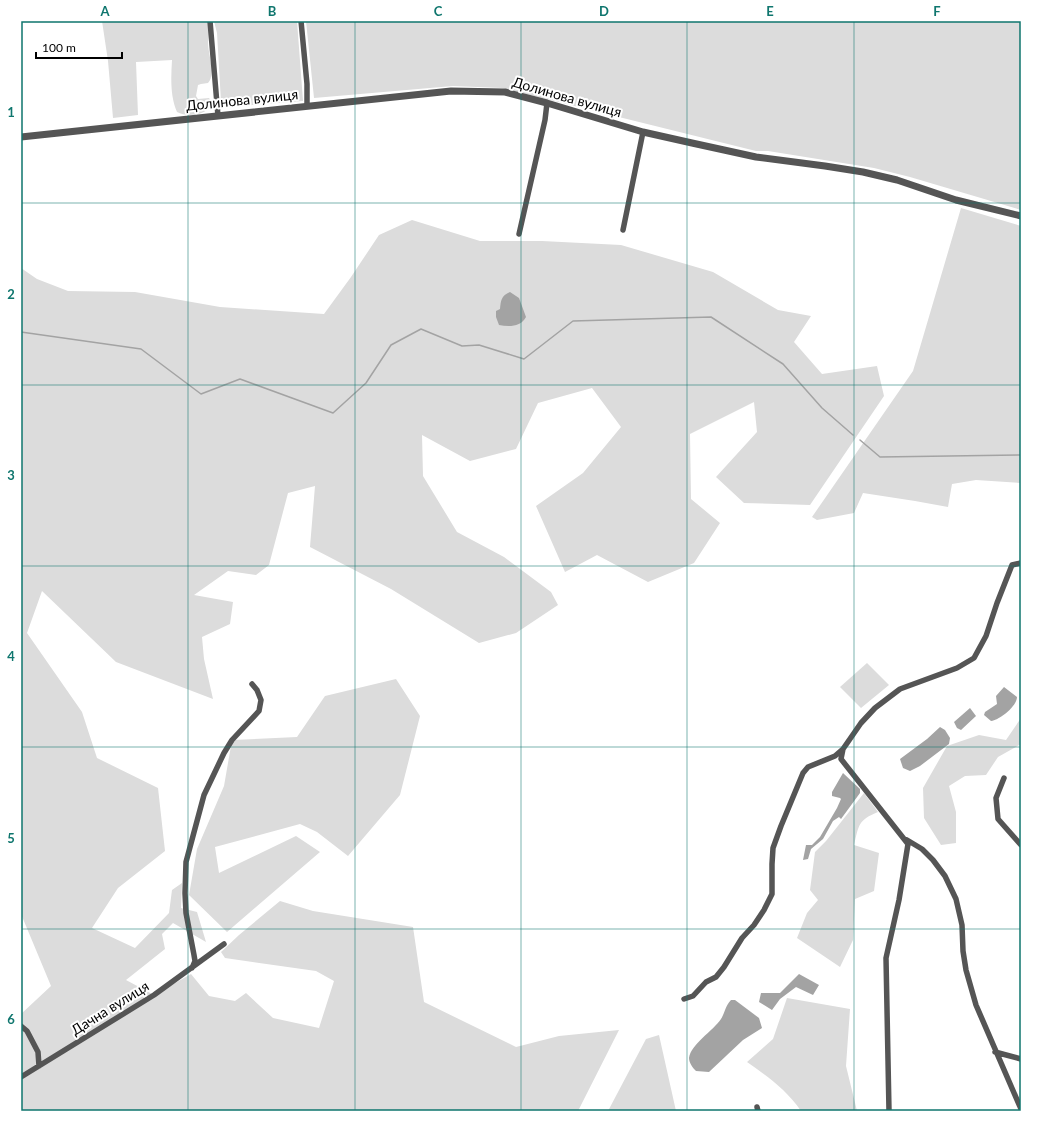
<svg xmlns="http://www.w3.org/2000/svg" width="1042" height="1132" viewBox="0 0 1042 1132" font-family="Lato,sans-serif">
	<rect width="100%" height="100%" fill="#fff"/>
	<path fill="#dcdcdc" d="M102,21h106c2,8 0,14 0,22 0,10 8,32 0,40l-7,1 -3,1 -2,11 2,3 11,-1 4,6c-7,11 -25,14 -36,8 -7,-16 -6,-35 -5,-52l-36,2 2,53 -25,3 -5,-57z
		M214,21h83l6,80 -76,6 -6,-5 -4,-69z
		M306,21h715v189l-111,-33 -36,-9 -106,-17h-12l-254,-63 -49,-2 -139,12z
		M961,208l60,18v257l-45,-3 -24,4 -4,23 -33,-6 -52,-8 -9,20 -37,7 -5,-3 101,-146z
		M412,220l68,21h62l79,4 92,27 65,38 33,6 -17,26 28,32 55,-8 7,30 -74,109 -66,-2 -28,-26 41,-45 -3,-30 -64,32 1,65 29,24 -26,40 -46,19 -51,-27 -32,17 -29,-66 47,-33 38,-46 -29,-39 -54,15 -22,46 -46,12 -48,-26 1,41 34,56 47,25 47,35 7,13 -42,28 -37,10 -88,-54 -81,-42 5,-61 -27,7 -19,72 -13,10 -28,-4 -34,24 39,7 -3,22 -28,13 2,22 9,40 -97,-37 -74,-71 -15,42 55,79 15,46 61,30 7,63 -47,37 -26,40 43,20 34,-35 3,-23 10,-7 -1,25 16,4 9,30 -33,-19 -11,11 3,15 -39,31 28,15 37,-21 18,22 26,5 11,-8 27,25 46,10 15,-47 -18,-10 -91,-13 -4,-6 18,-17 41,-34 33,10 100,16 11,75 92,45 43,-11 60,-6 -41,81h-557v-97l30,-28 -30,-72v-646l16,11 31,12 67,1 85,15 104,7 27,-37 28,-42z
		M867,663l22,22 -28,23 -21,-21z
		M396,679l24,37 -20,79 -52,61 -31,-24 -17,-8 -85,23 4,26 77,-37 24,16 -93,80 -38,-37 8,-46 27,-63 8,-46 65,-3 28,-41z
		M1021,718v26l-23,13 -12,18 -21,1 -16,10 7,26v31l-15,2 -17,-27 -1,-30 24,-42 32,-11 27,5z
		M864,793l14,19c-20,8 -19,13 -24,33l25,8 -5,38 -19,8 -2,41 -13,27 -43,-29 10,-25 11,-13 -8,-10 5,-38 11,-11z
		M787,998l63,11 -4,57 11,45h-56c-14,-21 -34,-35 -54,-49l26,-23z
		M659,1035l17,76h-68l38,-72z"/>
	<path fill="#a3a3a3" d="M510,292l9,6 7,19c-5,10 -17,10 -27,8l-3,-8v-6l4,-2c1,-9 1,-13 10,-17z
		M1004,687l13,10c0,9 -17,23 -26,24l-7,-6 1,-3 12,-8 -1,-8z
		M970,708l6,8 -15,14 -4,-2 -3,-6z
		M940,727l5,3 5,8 -1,6 -29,22 -10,5 -7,-3 -3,-9 27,-20z
		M843,773l17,16v4l-19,26 -2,-2 -6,4 -10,18 -12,10 -3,10 -5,1 3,-15h6l8,-8 17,-29 4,-9 -1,-1 -8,-2v-4z
		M799,974l20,11 -6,10 -17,-8 -16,12 -8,11 -13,-8 2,-9h19z
		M731,1000h4l24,18 3,10 -19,12 -34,32 -13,-1c-3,-3 -7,-8 -7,-13 2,-14 24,-27 32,-39 4,-6 4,-13 10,-19z"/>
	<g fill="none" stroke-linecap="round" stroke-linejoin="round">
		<path stroke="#a3a3a3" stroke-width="1.5" d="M21,332l120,17 60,45 39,-15 93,34 33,-30 25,-38 30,-16 41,17 17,-1 45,14 49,-38 138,-4 72,47 39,44 31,27
			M860,440l20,17 141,-2"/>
		<path stroke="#555" stroke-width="5.5" d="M210,21l8,95
			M301,21l6,63v22
			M623,230l20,-98
			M519,234l26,-114 2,-17
			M1004,778l-8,20 2,21 23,26
			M907,840l15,9 11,11 12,16 11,23 6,26 1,26 3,19 10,35 45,104
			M192,968l3,-7 -1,-6 -8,-42 -1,-20 1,-31 18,-67 20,-42 8,-13 27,-29 2,-11 -4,-10 -5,-6
			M684,999l9,-3 13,-14 10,-5 8,-10 18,-29 12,-13 10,-15 8,-16v-30l1,-16 8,-22 22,-53 5,-6 27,-11 8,-7
			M21,1026l6,5 11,21 1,14
			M995,1052l26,7
			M21,1077l133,-82 70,-51
			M757,1107l1,4
			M889,1111l-3,-153 13,-58 9,-56 -67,-85 2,-10 18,-26 14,-15 25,-19 57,-21 17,-10 12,-22 11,-33 15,-38 9,-2"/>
		<path stroke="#555" stroke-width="7" d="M21,137l430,-46 54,1 42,11 96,29 49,11 64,14 69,9 38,6 34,8 59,20 65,16"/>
	</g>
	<path fill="none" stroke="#0f766e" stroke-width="1" stroke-opacity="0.55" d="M188,21v1090M355,21v1090M521,21v1090M687,21v1090M854,21v1090M21,203h1000M21,385h1000M21,566h1000M21,747h1000M21,929h1000"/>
	<g text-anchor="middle" stroke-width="4" stroke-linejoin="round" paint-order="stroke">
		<g font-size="14" fill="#000" stroke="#fff">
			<text transform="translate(567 97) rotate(16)" y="5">Долинова вулиця</text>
			<text transform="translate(242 100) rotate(-6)" y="5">Долинова вулиця</text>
			<text transform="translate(110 1008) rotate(-32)" y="5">Дачна вулиця</text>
		</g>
	</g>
	<rect width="1042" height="1132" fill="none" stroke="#ffffff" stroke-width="44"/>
	<path d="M36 52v6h86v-6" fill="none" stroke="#000000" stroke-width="2"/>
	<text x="42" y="52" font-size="12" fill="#000000" stroke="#ffffff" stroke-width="3" paint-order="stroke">100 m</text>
	<rect x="22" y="22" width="998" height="1088" fill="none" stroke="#0f766e" stroke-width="1.5"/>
	<g font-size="13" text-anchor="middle" font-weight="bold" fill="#0f766e">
		<text x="105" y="16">A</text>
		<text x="272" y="16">B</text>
		<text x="438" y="16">C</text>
		<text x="604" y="16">D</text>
		<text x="770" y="16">E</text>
		<text x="937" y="16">F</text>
		<text x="11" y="117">1</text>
		<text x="11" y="299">2</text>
		<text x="11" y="480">3</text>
		<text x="11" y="661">4</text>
		<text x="11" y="843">5</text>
		<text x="11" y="1024">6</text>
	</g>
</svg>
